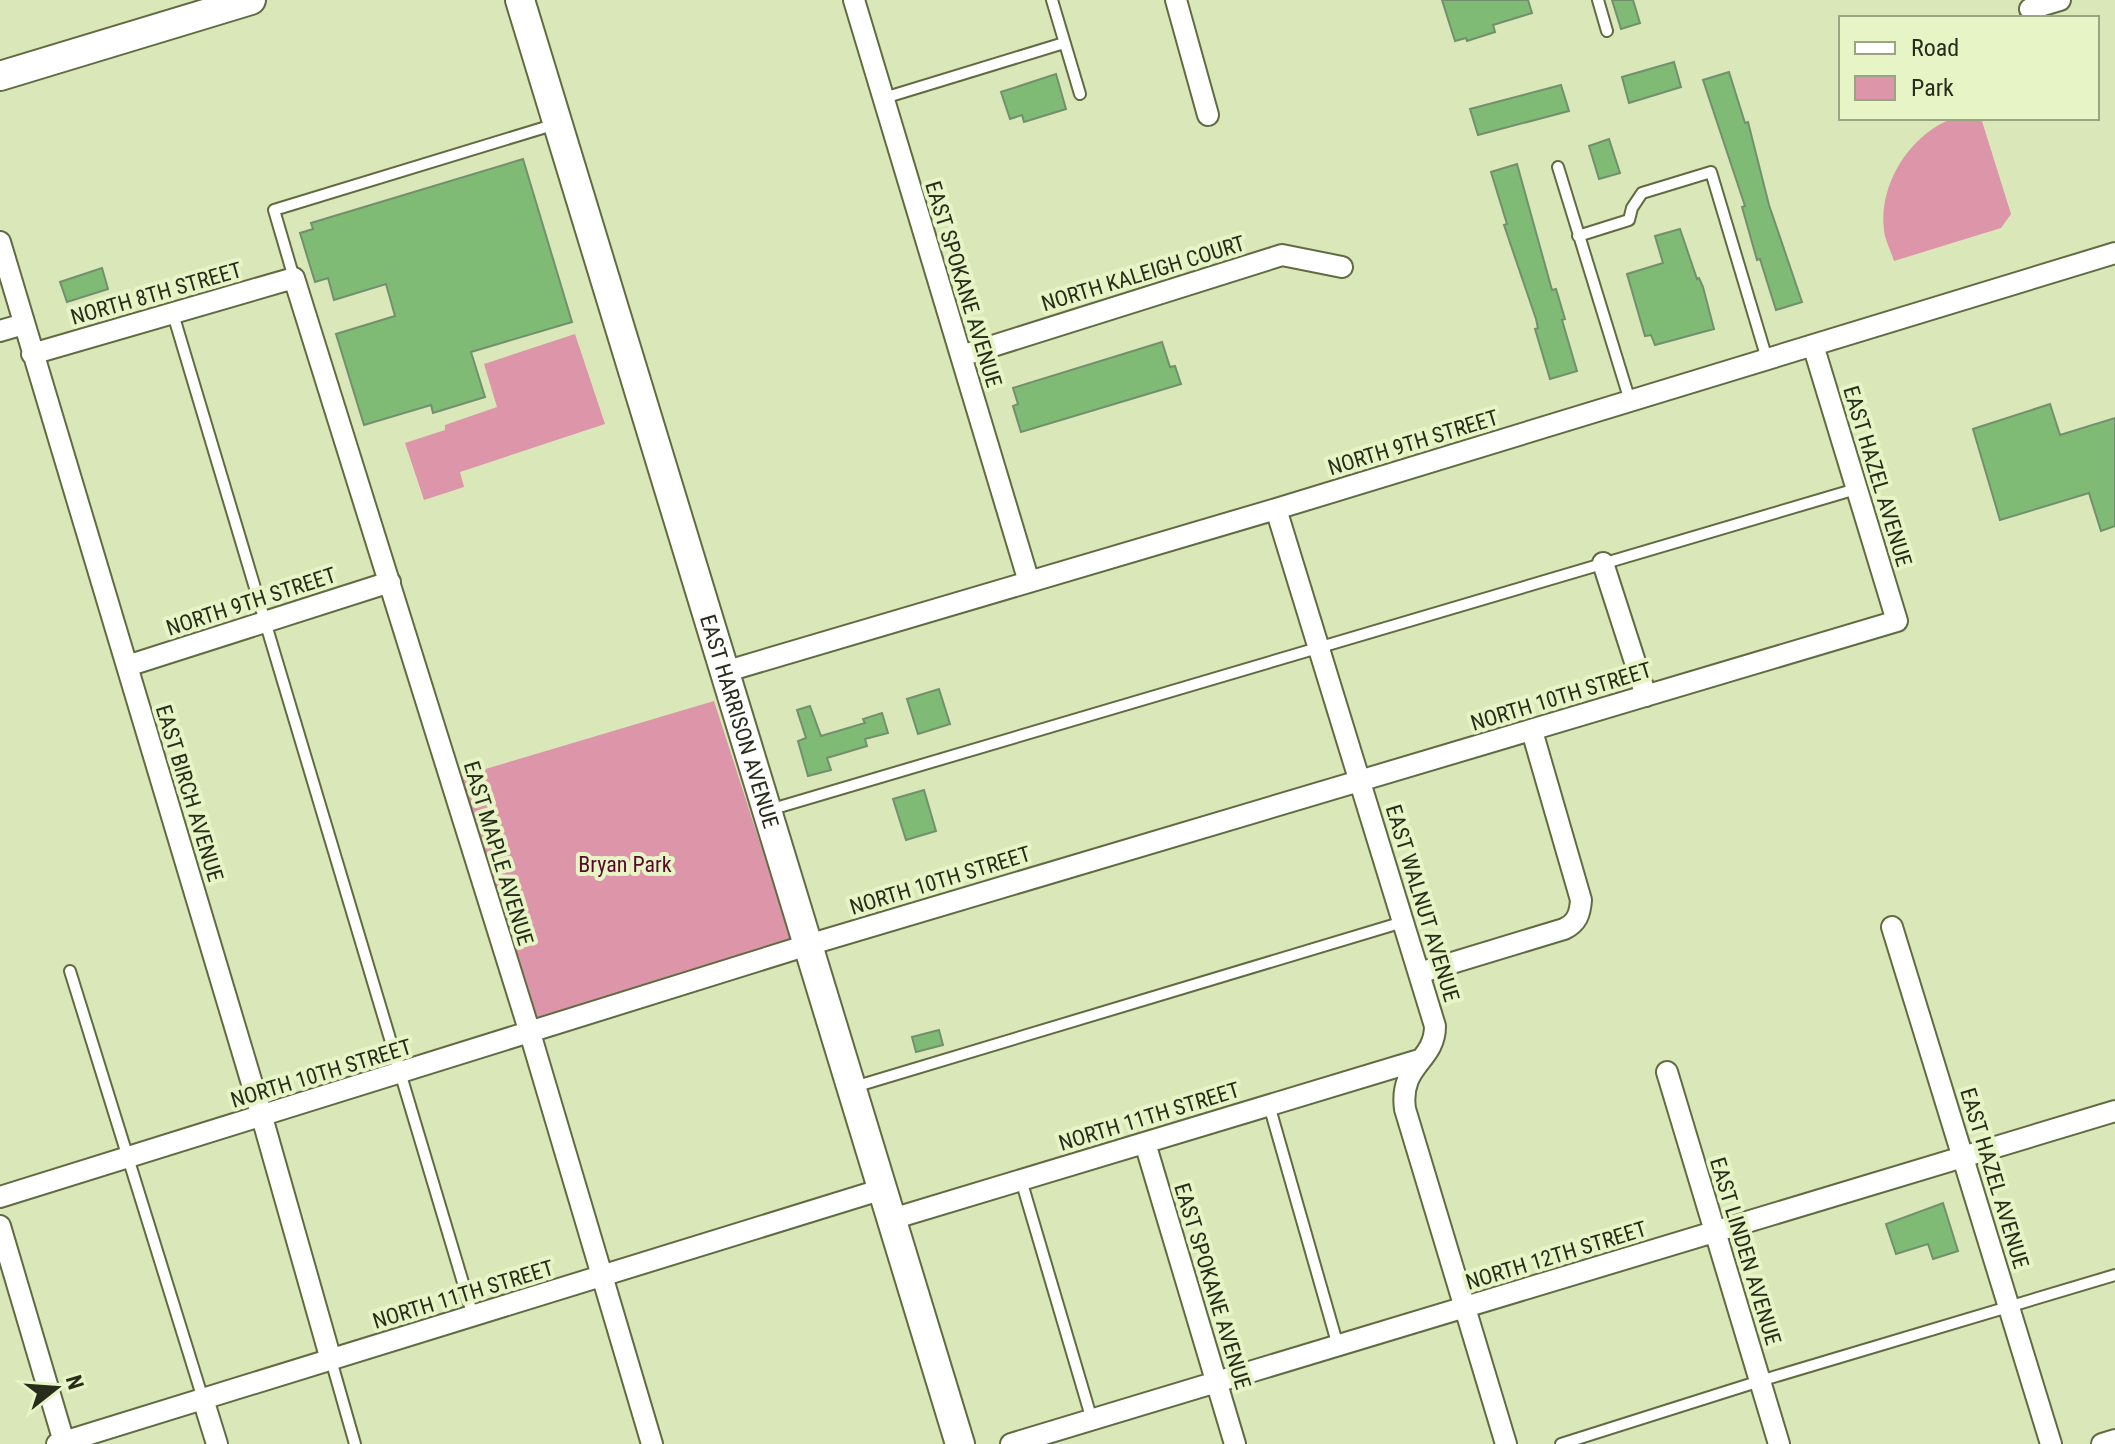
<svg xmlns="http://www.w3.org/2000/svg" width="2115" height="1444" viewBox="0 0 2115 1444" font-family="'Roboto Condensed',sans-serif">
	<rect width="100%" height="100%" fill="#d9e7b9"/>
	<path fill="#dd95a9" d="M1954,118h27l30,96 -10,14 -107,33c-3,-10 -9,-21 -10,-31 -6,-46 27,-97 70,-112z
		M575,334l30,90 -145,48 4,15 -40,13 -19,-57 40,-13v-5l52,-18 -13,-43z
		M714,701l80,247 -264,85 -78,-254z"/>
	<path fill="#7fbb75" stroke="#72906d" stroke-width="2" d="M1442,0h86l4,13 -39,12 2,7 -28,9 -1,-3 -11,3z
		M1612,0h21l7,23 -19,6z
		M1674,62l7,25 -52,16 -7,-26z
		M1729,72l16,51 3,-1 21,83 33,97 -26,8 -16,-51 -3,1 -15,-53 3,-1 -42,-126z
		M1056,74l10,35 -42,13 -2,-7 -12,4 -9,-27z
		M1561,85l8,26 -91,24 -8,-26z
		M1609,139l11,34 -21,6 -10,-33z
		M523,159l49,163 -101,30 14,45 -52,16 -2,-8 -67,20 -28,-91 59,-18 -9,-32 -52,16 -6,-22 -13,4 -15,-49 13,-4 -2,-6z
		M1517,164l35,126 4,-1 9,30 -3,1 15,51 -27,8 -15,-50 3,-1 -2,-9 -32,-94 3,-1 -16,-52z
		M1680,229l17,50 2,-1 4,9 11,42 -59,16 -4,-10 -6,1 -18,-62 36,-11 -8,-27z
		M102,268l6,21 -41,13 -7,-20z
		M1162,342l8,25 5,-1 6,18 -160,48 -8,-26 5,-2 -5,-16z
		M2050,404l10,31 55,-17v108l-14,5 -12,-38 -89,27 -27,-91z
		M939,689l11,35 -32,10 -11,-35z
		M810,706l11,30 44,-13 -2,-4 19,-6 6,20 -23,6 2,7 -40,12 4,12 -23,6 -10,-35 8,-3 -9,-28z
		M924,790l12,41 -30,9 -13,-41z
		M939,1030l4,15 -27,7 -4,-15z
		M1943,1203l15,48 -25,8 -5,-15 -32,10 -10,-30z"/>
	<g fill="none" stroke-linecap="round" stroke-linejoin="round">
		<g stroke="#606b42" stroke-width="14">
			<path id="lane" d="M1052,0l28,94
				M1598,0l9,31
				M884,98l180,-55
				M1558,167l72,234
				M1578,236l51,-16 3,-12 10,-15 69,-21 56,187
				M294,278l-20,-68 282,-86
				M173,314l300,1002
				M769,810l1087,-321
				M70,971l133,428
				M854,1087l549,-165
				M1269,1105l69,241
				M1021,1180l71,240
				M331,1360l24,84
				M1561,1444l199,-63 355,-106"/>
		</g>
		<g stroke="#606b42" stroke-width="24">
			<path id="street" d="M854,0l175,582
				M1176,0l32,115
				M2030,9l30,-9
				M0,242l262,875 69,243
				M0,331l24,-7
				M32,354l262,-76 236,755 122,411
				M961,356l321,-101 60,12
				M1276,509l159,517c0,36 -36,38 -30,83l101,335
				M1603,563l43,133
				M127,666l263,-84
				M724,672l552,-163 839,-256
				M1892,927l159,517
				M1419,973l145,-44c13,-6 16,-15 17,-29l-49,-169
				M1667,1072l112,372
				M1145,1143l90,301
				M0,1197l808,-252 1089,-324 -84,-276
				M892,1219l527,-159
				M0,1226l64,216
				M203,1399l14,45
				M57,1444l826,-255
				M1011,1444l1104,-333
				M2102,1444l13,-4"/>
		</g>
		<g stroke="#606b42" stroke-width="32">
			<g id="secondary">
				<path id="s1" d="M520,0l440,1444"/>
				<path d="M0,76l251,-76"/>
			</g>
		</g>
		<use href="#lane" stroke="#fff" stroke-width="10"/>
		<use href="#street" stroke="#fff" stroke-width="20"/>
		<use href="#secondary" stroke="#fff" stroke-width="28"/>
	</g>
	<g text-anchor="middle" stroke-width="8" stroke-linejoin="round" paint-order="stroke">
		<g font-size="22" fill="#282d1b" stroke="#e6f4c6">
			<text transform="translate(1143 273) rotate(-17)" y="8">NORTH KALEIGH COURT</text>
			<text transform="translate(964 284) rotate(73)" y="8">EAST SPOKANE AVENUE</text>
			<text transform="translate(156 293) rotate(-16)" y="8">NORTH 8TH STREET</text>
			<text transform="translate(1413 442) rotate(-17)" y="8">NORTH 9TH STREET</text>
			<text transform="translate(1878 476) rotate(73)" y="8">EAST HAZEL AVENUE</text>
			<text transform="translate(251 601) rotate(-18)" y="8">NORTH 9TH STREET</text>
			<text transform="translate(1561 696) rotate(-17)" y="8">NORTH 10TH STREET</text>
			<text dy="8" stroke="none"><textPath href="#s1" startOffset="754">EAST HARRISON AVENUE</textPath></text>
			<text transform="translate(190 793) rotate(73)" y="8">EAST BIRCH AVENUE</text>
			<text transform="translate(499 853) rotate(73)" y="8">EAST MAPLE AVENUE</text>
			<text transform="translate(940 880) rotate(-17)" y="8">NORTH 10TH STREET</text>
			<text transform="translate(1423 903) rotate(73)" y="8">EAST WALNUT AVENUE</text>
			<text transform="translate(321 1073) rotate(-17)" y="8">NORTH 10TH STREET</text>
			<text transform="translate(1149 1116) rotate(-17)" y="8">NORTH 11TH STREET</text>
			<text transform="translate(1995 1178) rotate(73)" y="8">EAST HAZEL AVENUE</text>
			<text transform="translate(1746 1251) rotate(73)" y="8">EAST LINDEN AVENUE</text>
			<text transform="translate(1556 1255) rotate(-17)" y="8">NORTH 12TH STREET</text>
			<text transform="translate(1213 1286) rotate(73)" y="8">EAST SPOKANE AVENUE</text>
			<text transform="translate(463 1294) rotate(-17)" y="8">NORTH 11TH STREET</text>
		</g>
		<g font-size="22" fill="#5a072c" stroke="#e6f4c6">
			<text x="625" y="872">Bryan Park</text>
		</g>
	</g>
	<rect x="1839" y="16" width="260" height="104" fill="#e6f4c6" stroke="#9aa482" stroke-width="2"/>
	<rect x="1855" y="42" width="40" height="12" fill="#ffffff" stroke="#9aa482" stroke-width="2"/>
	<text x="1911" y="56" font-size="24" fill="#282d1b">Road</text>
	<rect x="1855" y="76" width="40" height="24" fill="#dd95a9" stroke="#9aa482" stroke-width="2"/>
	<text x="1911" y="96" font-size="24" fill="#282d1b">Park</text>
	<g transform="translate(56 1388) rotate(73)" stroke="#e6f4c6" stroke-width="6" paint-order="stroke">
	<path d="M0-6L14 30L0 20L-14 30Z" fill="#282d1b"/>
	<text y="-12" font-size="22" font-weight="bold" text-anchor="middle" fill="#282d1b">N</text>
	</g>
</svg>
